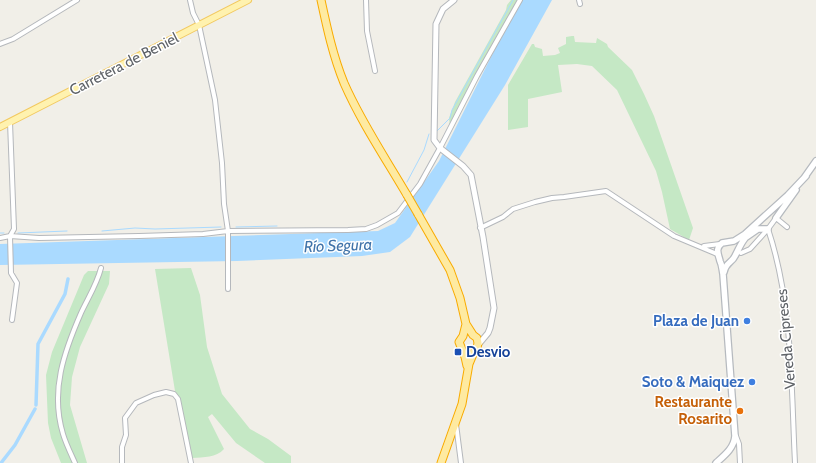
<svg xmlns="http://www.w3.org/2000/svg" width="816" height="463" viewBox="0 0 816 463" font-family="Cabin,sans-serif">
	<rect width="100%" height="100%" fill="#f1efe8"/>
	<path fill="#c5e8c5" d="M511,0h8l-56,99 -13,29 -1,-10 6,-16 51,-92 1,-5z
		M572,36h2l1,6 21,1 1,-5 10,6 1,3 24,23 12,24 10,22 39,112 -4,12 -19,-11 -8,-37 -6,-21 -39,-81 -25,-24 -15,-2 -19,1 4,27 -34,7v28l-20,3v-45l24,-41h2l1,3 7,2 1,7 12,-1 5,-2 -2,-5 8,-4v-7z
		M191,268l9,27 7,52 15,47 28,35 18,10 23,17v7h-26l-29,-20 -24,-29 -4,3 16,32c-8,9 -20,8 -32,9l-17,-67 -20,-122z
		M88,271h22l-1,13 -29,63 -8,30 -2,28 17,58h-26l-10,-25 -3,-15 -2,-48 6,-23 32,-77z"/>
	<path fill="#aadaff" d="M522,0h30l-47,85 -95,152 -20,15 -28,4 -125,5 -237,4v-21l378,-13 17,-8 44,-62 58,-116z"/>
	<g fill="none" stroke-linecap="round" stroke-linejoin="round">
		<path stroke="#aadaff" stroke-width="1" d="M437,131l13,-13 2,-8 61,-110
			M407,182l17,-32 5,-16
			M236,227l41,-1
			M102,231l33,-3 20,1 66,-2
			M0,233h4
			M18,233l49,-2"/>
		<path stroke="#aadaff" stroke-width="3.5" d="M36,405l2,-61 27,-50 3,-15
			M1,463l14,-18 20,-36"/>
		<g stroke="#b5b8bc" stroke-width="6">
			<path id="minor" d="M190,0l3,13 6,12 16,75 7,63 2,41 4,27v58
				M366,0l1,31 8,40
				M579,0l1,4
				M0,44l13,-5 64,-39
				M10,122l4,107 -4,7 1,37 6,10 -5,37
				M480,228l23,-11 10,-8 22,-7 17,-4 12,-1 42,-6 68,45 43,18
				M768,229l8,-11 11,9
				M0,238l10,-2 29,2 100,-2 64,-2 25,-3 120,-1 18,-1 11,-4 21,-12 22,-29 20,-36 37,-72 43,-76
				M704,246l16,-2
				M741,253l9,-4 18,-20c25,75 23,156 27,234
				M456,424l5,39
				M736,436l3,8 1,19
				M75,463c-4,-9 -9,-19 -12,-29 -13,-43 1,-82 18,-121 7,-15 16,-29 20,-45
				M122,463v-16l4,-12 -1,-17 11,-15 18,-8 12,-3 8,2 4,5 13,64"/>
		</g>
		<g stroke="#b5b8bc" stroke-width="7">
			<path id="tertiary" d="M454,0l-11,9 -7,15 -2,116 6,8 23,18 8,9 12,62 11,71 -4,20 -2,5 -10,12"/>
		</g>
		<g stroke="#b6babf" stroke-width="8">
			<path id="secondary" d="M804,178l12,-17
				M776,218l20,-28
				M745,238l13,-9h10
				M724,272c2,-10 8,-9 11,-16 4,-7 6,-14 12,-20
				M716,463c9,-8 18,-15 19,-27l-12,-162c-1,-5 -1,-9 -3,-13 -2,-8 -5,-12 2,-18l12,-2 11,-7 43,-39 18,-19"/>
		</g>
		<g stroke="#f2c960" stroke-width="8">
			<path id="primary" d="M0,127l248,-127"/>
		</g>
		<g stroke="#f9ab00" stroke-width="9">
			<path id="trunk" d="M321,0c6,28 12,56 23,83 17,39 42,76 63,112
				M418,214l32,56 10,28 6,26 7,11 4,3 1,5 -1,5 -3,4 -5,12 -7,40 -21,59
				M466,324l-3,12 -4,6 6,15 2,9"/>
		</g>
		<use href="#minor" stroke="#fff" stroke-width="4"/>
		<use href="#tertiary" stroke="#fff" stroke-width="5"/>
		<use href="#secondary" stroke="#fff" stroke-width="5.5"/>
		<use href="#primary" stroke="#fff2af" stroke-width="6"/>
		<use href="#trunk" stroke="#feeaa1" stroke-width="7"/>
		<g stroke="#f9ab00" stroke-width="9" stroke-linecap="butt">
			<path id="trunk-bridge" d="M407,195l11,19"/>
		</g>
		<use href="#trunk-bridge" stroke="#feeaa1" stroke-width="7"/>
	</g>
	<g fill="#3f7fe0" stroke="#fff" stroke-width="1.5">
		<circle cx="747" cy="321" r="4"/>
		<circle cx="752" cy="382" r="4"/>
	</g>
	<rect fill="#1a4fb4" stroke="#fff" stroke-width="1.5" x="454" y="348" width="8" height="8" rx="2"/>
	<circle fill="#e8710a" stroke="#fff" stroke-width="1.5" cx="740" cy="411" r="4"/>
	<g text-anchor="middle" stroke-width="3" stroke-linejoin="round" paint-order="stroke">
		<g font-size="15" fill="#5f6368" stroke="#fff">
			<text transform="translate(124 64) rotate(-27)" y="5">Carretera de Beniel</text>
			<text transform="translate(786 339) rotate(-95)" y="5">Vereda Cipreses</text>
		</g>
		<g font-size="15" font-weight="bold" fill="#366cbe" stroke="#fff" text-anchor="end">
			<text x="739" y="326">Plaza de Juan</text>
			<text x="744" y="387">Soto &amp; Maiquez</text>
		</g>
		<g font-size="15" font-weight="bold" fill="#164399" stroke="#fff" text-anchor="start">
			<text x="466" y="357">Desvio</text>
		</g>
		<g font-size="15" font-weight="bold" fill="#c56008" stroke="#fff" text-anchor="end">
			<text x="732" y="407">Restaurante<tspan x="732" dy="17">Rosarito</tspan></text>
		</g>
		<g font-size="16" font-style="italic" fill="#4174aa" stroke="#fff">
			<text transform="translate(338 245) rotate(-2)" y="6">Río Segura</text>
		</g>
	</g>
</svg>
